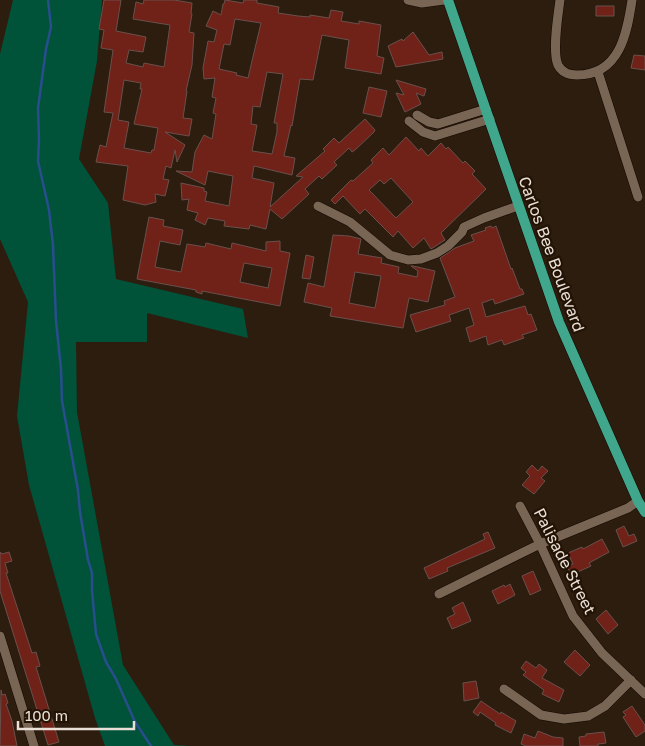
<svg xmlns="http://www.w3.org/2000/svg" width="645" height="746" viewBox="0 0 645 746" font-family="'Golos Text',sans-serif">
	<rect width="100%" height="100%" fill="#2c1d0e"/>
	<path fill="#005239" d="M13,0h89l-5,61 -18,98 29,44 8,76 127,30 5,29 -101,-25v29h-71l1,70 46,253 51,80 16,1h-85l-10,-28 -66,-233 -12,-69 11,-114 -28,-63v-185z"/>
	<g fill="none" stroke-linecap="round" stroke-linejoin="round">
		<path stroke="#284e8d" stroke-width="2.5" d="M48,0l3,27 -5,22 -8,59 1,32 -1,21 11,49 4,35 3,76 5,48 1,32 16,89 2,22 8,48 4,13v17l4,44 10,28 10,17 19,43 16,24"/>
	</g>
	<path fill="#702118" stroke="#6a504c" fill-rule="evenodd" d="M104,0h17l-5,31 30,6 -3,15 -14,-2 -3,13 17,4 1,-4 20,4 6,-42 -37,-6 3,-17 7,2 1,-4h30l18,3 -1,11h1l-3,18 5,1 -2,32 -6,26h1l-4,27 9,1 -3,17 -24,-4 20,13 -8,17 -2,-12 -4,18 -5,-2 -3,13 6,1 -4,16 -10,-2 1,8 -11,3 -22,-5 5,-34 -32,-4 4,-17 6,2 7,-34 -9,-1 9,-62 -12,-2 3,-18 -5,-1zM124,80l17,3 -1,6h2l-8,35 24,4 -4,22h-2l-1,3 -27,-5 5,-26 -11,-2z
		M225,0l18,3 1,-3h13v3l22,4 -1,6 20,3 12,1v-2l19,3 2,-8 12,2 -2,9 18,3v-3l22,4 -4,31 7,2 -3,16 -36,-6 4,-28 -27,-5 -9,45 -13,-1 -8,47 -1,-1 -7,31 11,2 -3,17 -38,-9 -2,12 22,5 -4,24 33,-30 -7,-1 29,-25 -2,-2 11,-11 5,5 26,-24 10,11 -1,2 -19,18 -3,2 -3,-4 -15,14 3,3 -15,14 -3,-3 -14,13 4,5 -27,25 -12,-10 -4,20 -16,-4 -1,4 -25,-3 1,-5 -17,-3 -3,7 -10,-5 3,-7 -11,-3 2,-11 -7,1 -1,-17 23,5v3l3,1 -2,9 24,5 4,-30 -25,-5 -3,14 -29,-14 16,1 3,-20 9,-17 8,4 4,-25 -3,-1 3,-15 -4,-1 3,-19 -11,1 -1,-11 5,-27 6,1 3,-12 -11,-4 7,-15 8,4 2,-11h1zM235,19l26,4 -13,55 -12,-3 1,-2 -18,-4 5,-25 6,1zM267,72l16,2 -9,49h3v9l-5,22 -20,-3 5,-26 -6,-1 2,-18 7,1z
		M596,6h18v10h-18z
		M413,32l16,23 13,-3 1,7 -47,8 -8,-21 14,-7 1,2z
		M634,55l11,1v14l-14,-2z
		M396,80l30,9 -2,7 -8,-3 5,11 -16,8 -9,-19 8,2z
		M369,87l18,4 -6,26 -18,-4z
		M406,137l13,14 2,-3 7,8 13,-13 5,6 2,-2 15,16 2,-2 10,10 -3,3 14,15 -45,44 4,7 -14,9 -7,-11 -11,10 -15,-17 -5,6 -28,-28 -5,5 -17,-18 -8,8 -4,-4 20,-20 2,1 20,-18 -2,-3 12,-12 6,7zM391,178l22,24 -17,16 -27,-28 11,-10 4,4z
		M149,217l15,3 -1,6 20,4 -3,15 -20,-4 -5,26 26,5 6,-28 18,3 1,-4 25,6 1,-6 34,8v-9l14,-1v10l10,2 -10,53 -78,-15v3l-6,-2v-2l-59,-11zM244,263l28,5 -4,20 -28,-6z
		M491,226l1,2 4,-2 15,43 1,-1 8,21h2l2,5 -29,10 -2,-5 -11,4 4,14 39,-11 3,9 3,-1 6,16 -15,5 2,3 -20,7 -2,-5 -14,5 -2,-9 -16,6 -4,-14 8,-3 -5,-17 -20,7 2,6 -35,11 -6,-17 35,-10 -1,-4 11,-4 -15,-39 15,-10 19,-7 -3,-6 15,-5 -1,-2z
		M333,235l16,1 12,3 -3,15 24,4 -1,5 18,4 -1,6 19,4 1,-6 -7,-5h2l22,5 -7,31 -19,-4 -6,30 -73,-12 2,-8 -28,-6 4,-19 16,4zM355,272l26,4 -6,32 -26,-5z
		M306,255l8,2 -4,22 -8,-1z
		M532,465l6,6 4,-5 6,5 -7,7 4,3 -11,13 -12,-9 8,-9 -4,-4z
		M624,526l5,10 5,-2 3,7 -14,6 -7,-17z
		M488,532l7,16 -48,20 1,3 -19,8 -5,-11 61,-29 -2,-5z
		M602,539l7,13 -20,11 2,3 -20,9 -4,-9 6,-2 -5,-11 14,-6 1,2z
		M0,552l2,2 7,-2 3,9 -7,2 3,10h-2l26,80 4,-1 4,14 -4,1 23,75 -11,3 -48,-154z
		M533,571l8,19 -11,5 -8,-19z
		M510,584l5,11 -17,9 -6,-13 12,-6 1,2z
		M463,602l8,19 -19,8 -5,-11 8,-4 -3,-6z
		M606,610l12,15 -10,9 -12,-15z
		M575,650l15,15 -10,11 -16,-14z
		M526,661l10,7 3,-4 8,6 -5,8 22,12 -5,12 -17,-8 2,-4 -21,-15 3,-3 -5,-4z
		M476,681l3,17 -15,3 -1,-18z
		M1,690l1,5 3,-1 3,9 -2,1 6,17 5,25h-17z
		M481,701l19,13 1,-2 15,9 -5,12 -16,-8 1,-2 -16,-11 -2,4 -5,-4z
		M632,706l13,19v6l-9,6 -13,-20 3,-2 -3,-3z
		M538,731l15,6 10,1v8h-37l-5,-2 3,-10 11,4z
		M604,732l2,11 -8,1v2h-18l-1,-9 7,-1v-2z"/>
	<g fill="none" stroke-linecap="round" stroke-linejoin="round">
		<g stroke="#140700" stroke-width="10">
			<path id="minor" d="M408,0l14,3 22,-3
				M560,0c-2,15 -8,52 -2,65 4,8 11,10 19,10 43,0 50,-42 55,-75
				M598,72l40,125
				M417,115l12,7 9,2 48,-15
				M409,121l14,11 12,4 55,-17
				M318,206l32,16 40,33 18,5 13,-1 16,-6 11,-7 14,-14 2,-5 20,-9 34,-12
				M520,506l20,38 33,72 29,37 43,41
				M439,594l101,-50 88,-36 10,-7
				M0,636l34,110
				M504,689l37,26 23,4 24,-3 17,-10 26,-26"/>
		</g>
		<g stroke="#140700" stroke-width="11">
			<path id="major" d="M448,0l111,322 79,179 7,11"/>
		</g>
		<use href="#minor" stroke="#786554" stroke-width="9"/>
		<use href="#major" stroke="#40a68c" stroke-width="10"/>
	</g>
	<g text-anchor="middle" stroke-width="4.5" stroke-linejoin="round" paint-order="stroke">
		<g font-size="16" fill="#ebe0d7" stroke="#221305">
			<text transform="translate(552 254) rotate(70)" y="6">Carlos Bee Boulevard</text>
			<text transform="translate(565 561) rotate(63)" y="6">Palisade Street</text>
		</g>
	</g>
	<path d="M18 721v8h116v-8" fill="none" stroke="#ebe0d7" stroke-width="2.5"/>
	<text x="25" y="721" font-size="15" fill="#ebe0d7" stroke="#221305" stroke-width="4" paint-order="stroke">100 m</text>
</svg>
